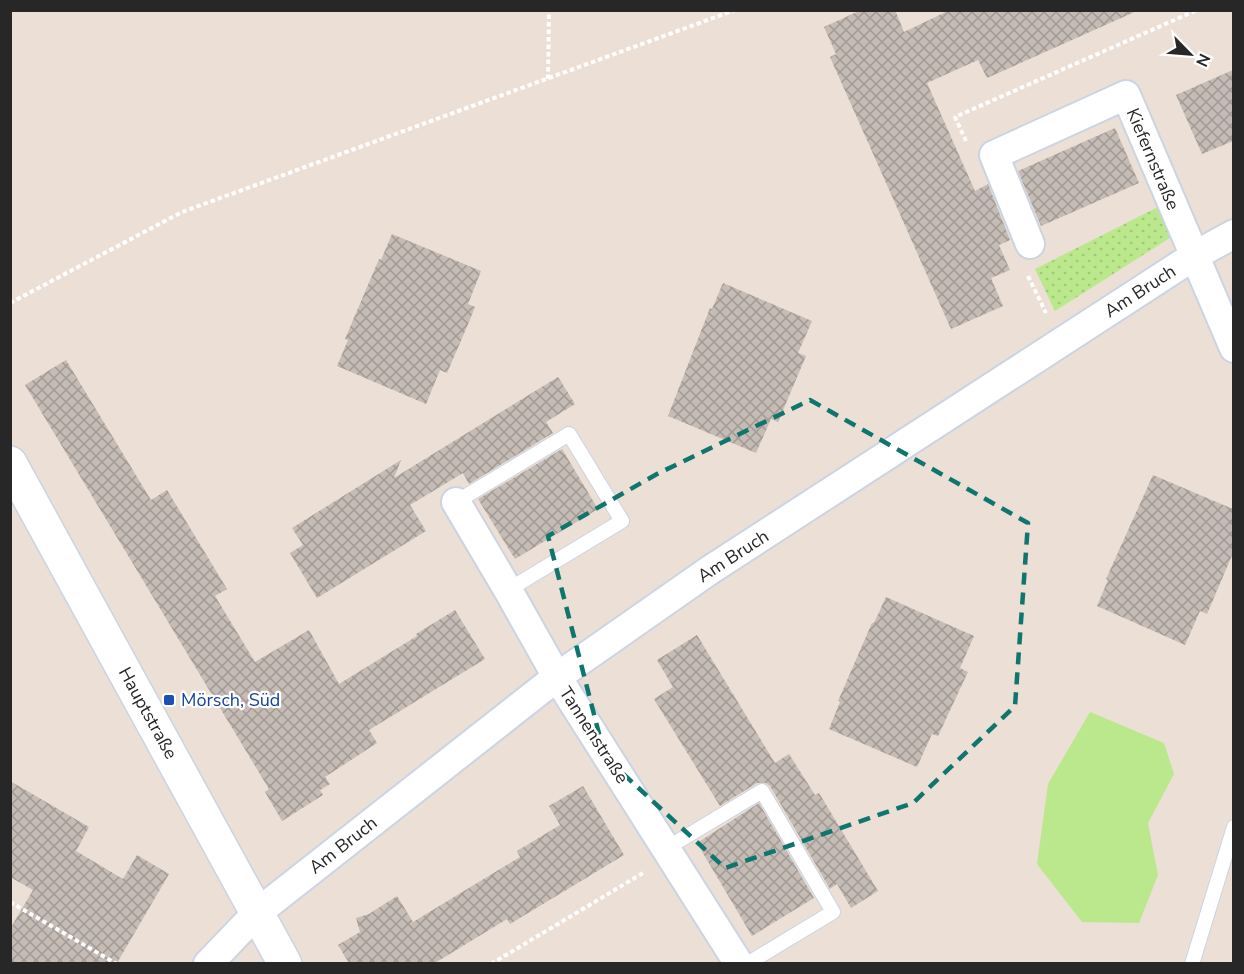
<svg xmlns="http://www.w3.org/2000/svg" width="1244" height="974" viewBox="0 0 1244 974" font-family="'Nunito Sans',sans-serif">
	<defs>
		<pattern id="grass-dots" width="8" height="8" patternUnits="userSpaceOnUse" patternTransform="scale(1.5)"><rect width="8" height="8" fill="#bbe88c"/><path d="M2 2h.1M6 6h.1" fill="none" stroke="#a1c779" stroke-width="1.8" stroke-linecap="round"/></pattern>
		<pattern id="building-cross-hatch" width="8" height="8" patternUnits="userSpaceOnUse" patternTransform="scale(1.5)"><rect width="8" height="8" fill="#c6bcb6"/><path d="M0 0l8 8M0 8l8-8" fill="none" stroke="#a19994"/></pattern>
	</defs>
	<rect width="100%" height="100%" fill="#ebdfd6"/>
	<path fill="url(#grass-dots)" d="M1162,205l14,29 -121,77 -20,-42z"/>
	<path fill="#bbe88c" d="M1090,712l74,31 10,31 -26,49 10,52 -19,48 -57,-1 -45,-58 11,-80z"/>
	<path fill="url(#building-cross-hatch)" d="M861,10h34l9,22 46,-22h189l-152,68 -9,-18 -51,23 48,108 13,-7 22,56 -11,5 11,25 -19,8 12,28 -52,23 -121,-272 6,-3 -12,-27z
		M1233,70v71l-31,13 -26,-59z
		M1115,128l24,55 -98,43 -23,-55z
		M392,234l89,37 -13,33 7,3 -6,15 -22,51 -7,-3 -14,34 -89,-38 11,-26 -3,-1 34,-80 2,1z
		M723,283l89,38 -14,32 8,3 -28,66 -7,-3 -15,34 -88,-37 42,-108 2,1z
		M66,360l85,140 16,-10 60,99 -12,7 40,66 54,-32 30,54 78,-48 -1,-2 39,-24 30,49 -116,71 8,13 -52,34 5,7 -10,6 3,5 -41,26 -17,-29 4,-3 -244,-404z
		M558,377l17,27 -29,18 7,11 -84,51 -6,-11 -53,32 16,26 -109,67 -27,-45 13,-8 -11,-17 109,-68 -7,18z
		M562,449l36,60 -83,50 -37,-60z
		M1153,475l80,34v44l-26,61 -7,-3 -15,34 -88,-39 11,-26 -2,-1z
		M886,597l88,39 -14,32 8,4 -30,64 -6,-2 -15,33 -88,-38 11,-27 -2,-1 34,-78h2z
		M697,635l78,128 14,-9 26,41 4,-2 59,98 -27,17 -14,-24 -7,5 -60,-103 -4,-3h-9l-37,23 -66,-107 19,-12 -16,-27z
		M10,781l79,46 -13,24 47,28 14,-24 32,19 -52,89h-107v-34l23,-39 -23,-13z
		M583,786l41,69 -114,69 -3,-5 -72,44h-86l-11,-18 22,-13 -4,-14 13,-4 28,-18 16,26 107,-65 -3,-6 43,-26 -11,-19z
		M759,803l55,95 -62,38 -55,-93z"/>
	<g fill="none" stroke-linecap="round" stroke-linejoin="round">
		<g stroke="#cbd4e2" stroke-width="16">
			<path id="lane" d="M456,502l113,-68 53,87 -114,69
				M667,848l95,-57 71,121 -86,52
				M1192,964l42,-137"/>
		</g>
		<g stroke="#cbd4e2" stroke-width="32">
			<path id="street" d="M1030,244l-36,-89 132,-60 108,253
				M456,502l52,88 49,87 182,287
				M208,964l49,-51 300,-236 153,-107 484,-314 40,-22"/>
		</g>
		<g stroke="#cbd4e2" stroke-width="36">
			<path id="secondary" d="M10,463l275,501"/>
		</g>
		<path stroke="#fff" stroke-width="4" stroke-dasharray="4.5 3" stroke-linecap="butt" d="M548,79l1,-69
			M966,141l-11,-24 242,-107
			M1028,276l18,37
			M10,303l172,-91 553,-202
			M10,902l107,62
			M491,964l152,-91"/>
		<use href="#lane" stroke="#fff" stroke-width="14"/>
		<use href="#street" stroke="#fff" stroke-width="28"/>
		<use href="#secondary" stroke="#fff" stroke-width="33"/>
	</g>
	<path fill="none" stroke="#0f766e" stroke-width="4.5" stroke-dasharray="12 8" stroke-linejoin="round" d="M810,400l218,123 -13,183 -102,97 -188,65 -120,-111 -57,-221 109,-62z"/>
	<rect fill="#1a4fb4" stroke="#fff" stroke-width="2" x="163" y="694" width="12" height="12" rx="3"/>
	<g text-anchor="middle" stroke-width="4.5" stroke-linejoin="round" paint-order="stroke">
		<g font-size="18" fill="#272727" stroke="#fff">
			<text transform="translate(1153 159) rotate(67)" y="6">Kiefernstraße</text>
			<text transform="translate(1140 291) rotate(-33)" y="6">Am Bruch</text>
			<text transform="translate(733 556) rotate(-33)" y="6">Am Bruch</text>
			<text transform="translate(148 713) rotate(61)" y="6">Hauptstraße</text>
			<text transform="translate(594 735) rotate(57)" y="6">Tannenstraße</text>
			<text transform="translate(343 845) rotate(-38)" y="6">Am Bruch</text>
		</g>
		<g font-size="18" fill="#164399" stroke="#fff" text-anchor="start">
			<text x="181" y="706">Mörsch, Süd</text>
		</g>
	</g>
	<rect width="1244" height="974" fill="none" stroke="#272727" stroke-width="24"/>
	<g transform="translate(1190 54) rotate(115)" stroke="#ffffff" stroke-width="4.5" paint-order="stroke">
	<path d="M0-4.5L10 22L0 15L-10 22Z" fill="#272727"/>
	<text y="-9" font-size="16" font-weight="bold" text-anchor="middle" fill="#272727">N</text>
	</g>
</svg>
